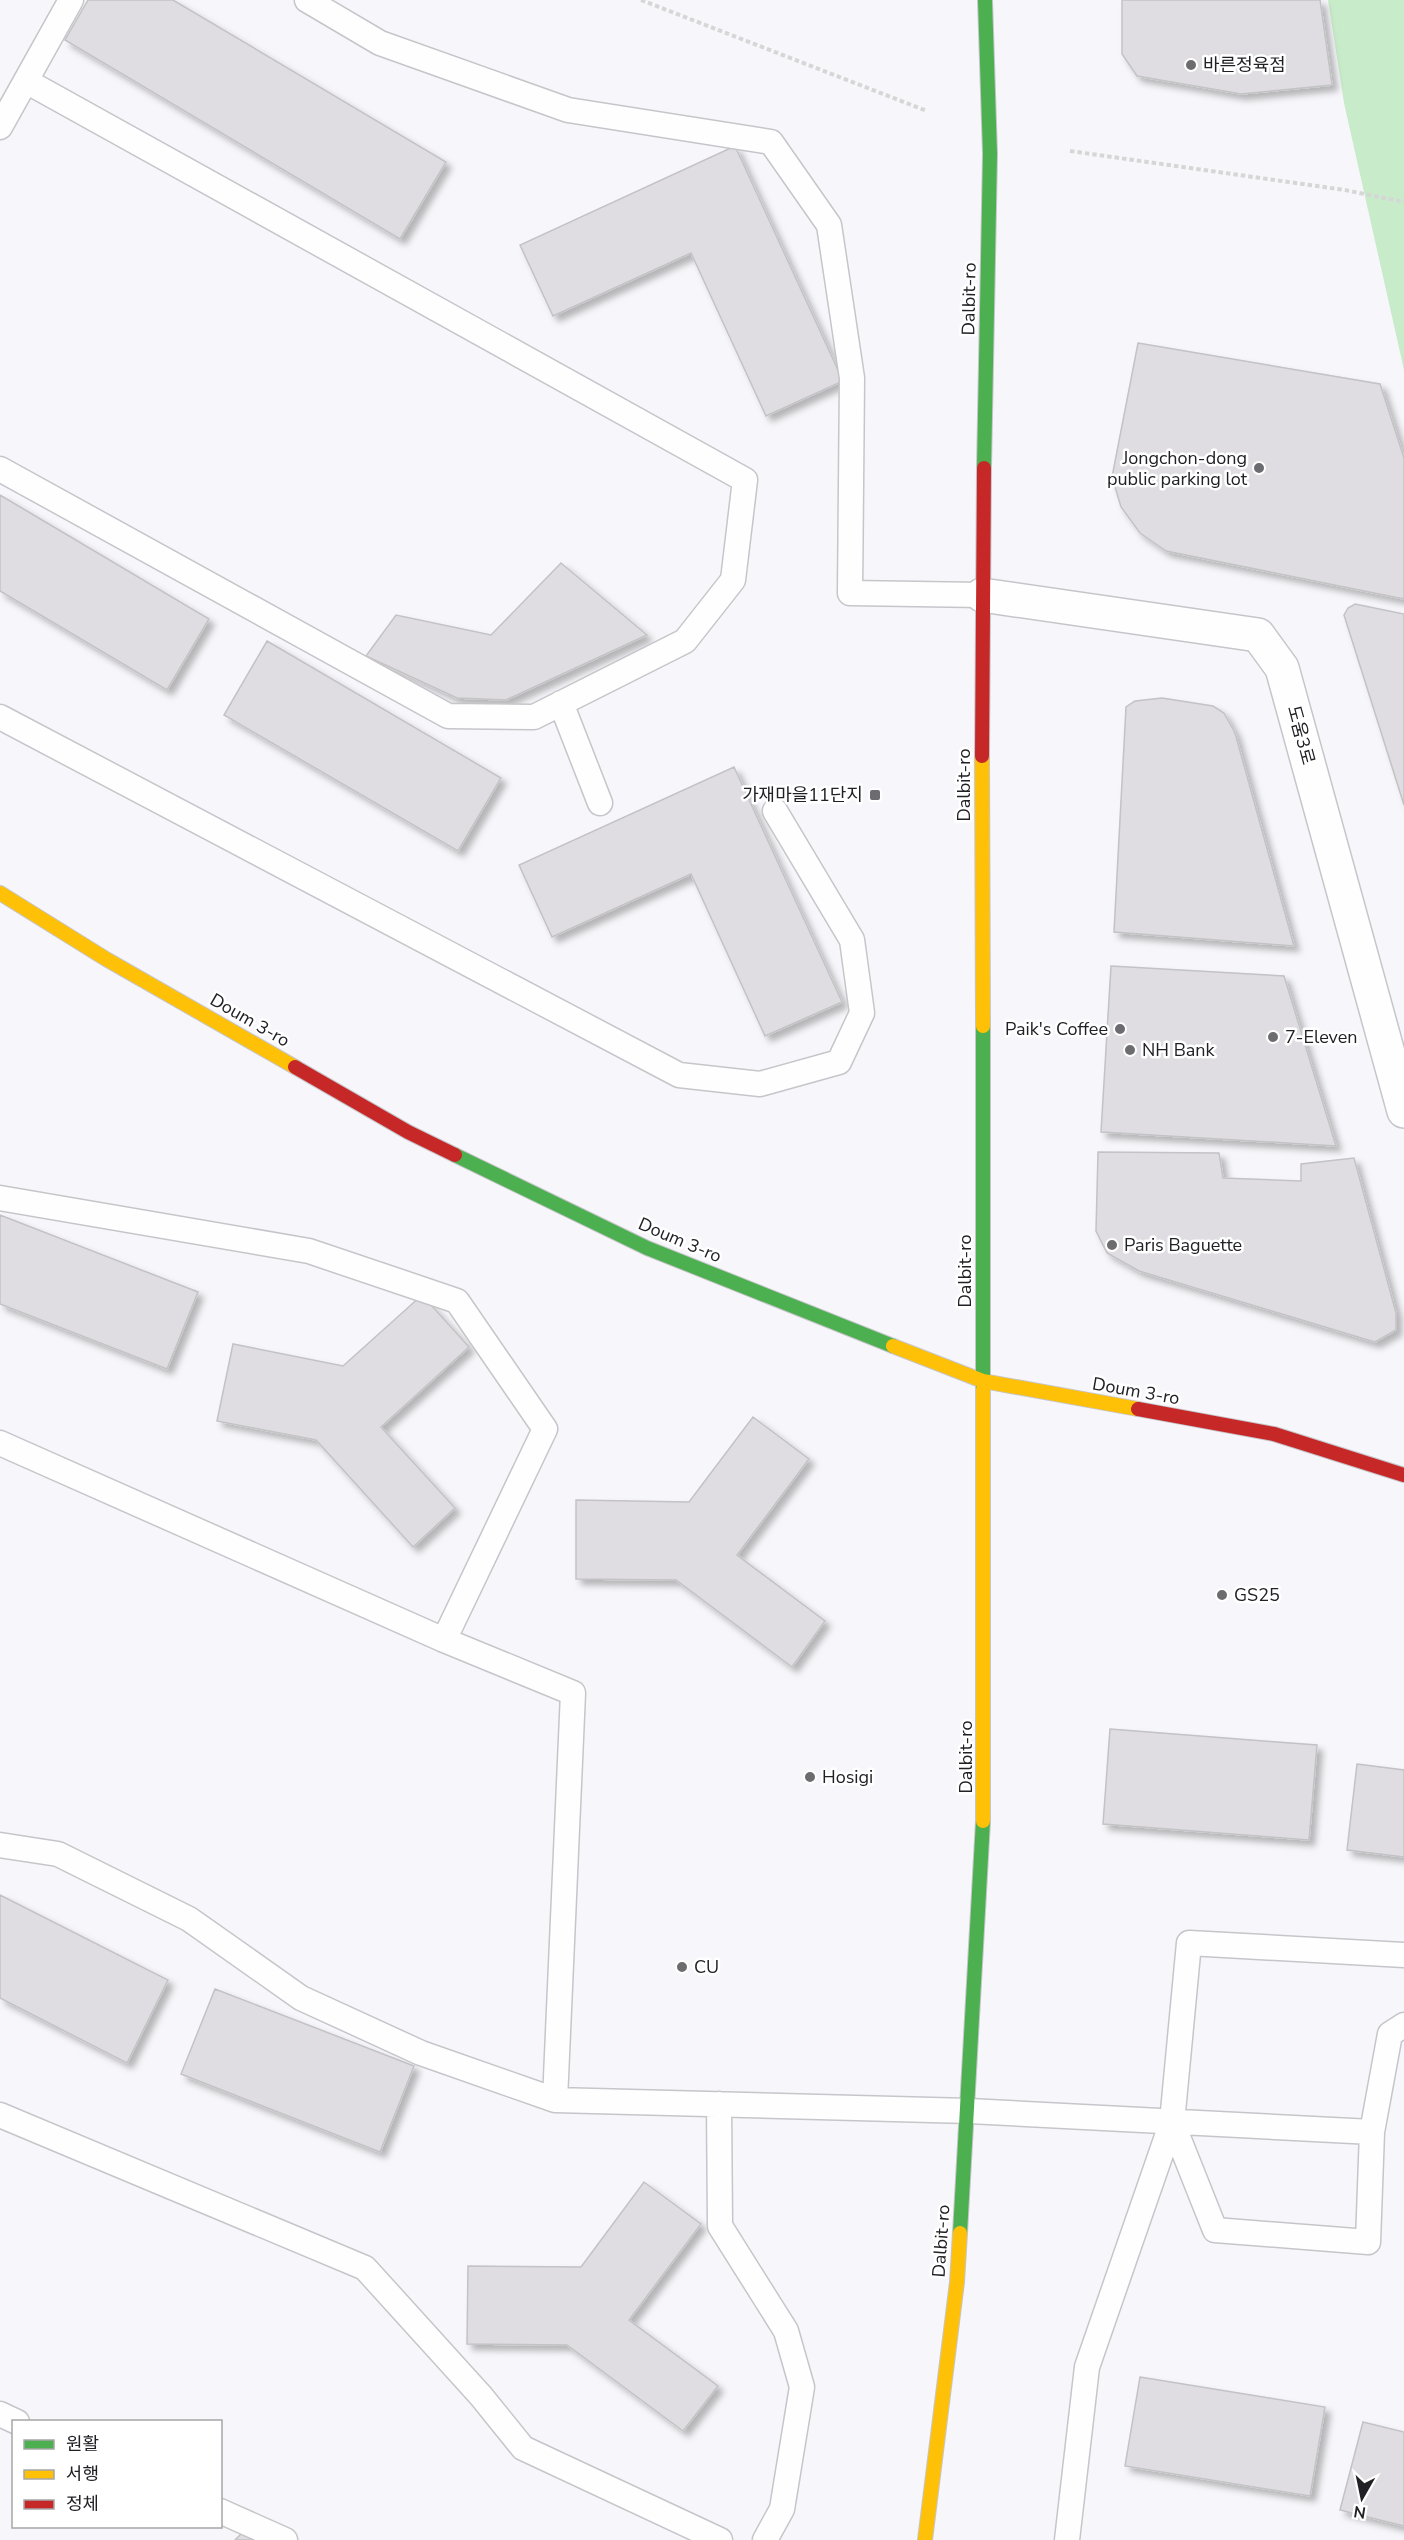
<svg xmlns="http://www.w3.org/2000/svg" width="1404" height="2540" viewBox="0 0 1404 2540" font-family="'Nunito Sans','Noto Sans KR',sans-serif">
	<defs>
		<filter id="shadow"><feDropShadow dx="5.5" dy="5.5" stdDeviation="3" flood-color="#0004"/></filter>
	</defs>
	<rect width="100%" height="100%" fill="#f7f7fb"/>
	<path fill="#c8ebca" d="M1328,0h76v370l-60,-267z"/>
	<path fill="#dfdde1" stroke="#c3c2c5" stroke-width="1.5" filter="url(#shadow)" d="M88,0h85l273,162 -46,77 -335,-199z
		M1122,0h198l12,85 -91,9 -104,-18 -15,-22z
		M735,146l108,235 -77,35 -75,-163 -138,63 -33,-71z
		M1138,343l242,41 24,74v141l-238,-48 -26,-18 -19,-26 -9,-30z
		M0,495l209,124 -42,71 -167,-99z
		M561,563l86,72 -141,65 -49,-2 -91,-42 30,-41 95,20z
		M1355,604l49,10v191l-60,-190 4,-7z
		M267,641l234,137 -43,73 -234,-136z
		M1162,698l51,8 11,7 11,20 59,213 -180,-14 12,-225 9,-6z
		M734,767l108,235 -77,34 -74,-162 -139,63 -33,-72z
		M1111,966l173,10 52,170 -235,-14z
		M1098,1152l121,1 4,25 78,3v-17l53,-6 42,155v17l-21,12 -7,-2 -229,-69 -32,-18 -11,-22z
		M0,1215l198,77 -31,77 -167,-65z
		M422,1295l47,52 -88,80 74,81 -42,39 -97,-107 -99,-19 16,-77 110,22z
		M753,1417l56,42 -72,96 88,66 -33,46 -116,-87 -100,-1v-79l113,2z
		M1110,1729l207,16 -8,95 -206,-16z
		M1357,1764l47,6v87l-57,-7z
		M0,1895l168,85 -41,83 -127,-65z
		M215,1989l199,77 -34,86 -199,-78z
		M644,2182l57,42 -72,96 89,66 -35,45 -116,-86 -100,-1 1,-78 113,1z
		M1140,2377l185,30 -15,89 -185,-30z
		M1363,2422l41,10v94l-64,-16z
		M245,2530l10,10h-20z"/>
	<g fill="none" stroke-linecap="round" stroke-linejoin="round">
		<g stroke="#c6c5ca" stroke-width="27">
			<path id="lane" d="M307,0l73,43 188,67 203,32 58,83 23,153 -2,215 132,2
				M0,127l71,-127
				M0,469l448,247 86,1 151,-76 48,-61 12,-100 -719,-399
				M561,703l39,100
				M0,717l679,358 81,9 79,-22 23,-49 -10,-73 -77,-129
				M0,1198l309,53 148,50 88,128 -101,211
				M0,1443l444,197 129,53 -18,407
				M0,1845l58,9 131,65 112,79 120,55 134,47 414,11 403,21 -4,110 -153,-12 -43,-108
				M719,2104l1,122 66,105 16,56 -20,122 -17,31
				M0,2115l365,153 116,128 42,52 197,92
				M1372,2132l18,-98 14,-9
				M0,2414l17,8
				M220,2511l65,29
				M1067,2540l20,-173 85,-245 17,-179 215,12"/>
		</g>
		<g stroke="#c6c5ca" stroke-width="36">
			<path id="street" d="M982,595l276,40 24,33 122,443"/>
		</g>
		<g stroke="#c6c5ca" stroke-width="16">
			<path id="fast" d="M984,468l6,-314 -5,-154
				M983,1026v363
				M455,1155l192,93 246,98
				M960,2233l23,-412"/>
		</g>
		<g stroke="#c6c5ca" stroke-width="16">
			<path id="slow" d="M982,756l1,270
				M0,893l106,66 189,108
				M893,1346l90,35 155,28
				M983,1821v-432
				M925,2540l32,-258 3,-49"/>
		</g>
		<g stroke="#c6c5ca" stroke-width="16">
			<path id="jam" d="M982,756l2,-288
				M295,1067l113,65 47,23
				M1138,1409l136,25 130,41"/>
		</g>
		<path stroke="#d6d6d6" stroke-width="4" stroke-dasharray="4.5 3" stroke-linecap="butt" d="M641,0l286,111
			M1070,151l275,39 59,12"/>
		<use href="#lane" stroke="#fefefe" stroke-width="24"/>
		<use href="#street" stroke="#fefefe" stroke-width="33"/>
		<use href="#fast" stroke="#4caf50" stroke-width="14"/>
		<use href="#slow" stroke="#ffc107" stroke-width="14"/>
		<use href="#jam" stroke="#c62828" stroke-width="14"/>
	</g>
	<g fill="#6c6b70" stroke="#fff" stroke-width="2">
		<circle cx="1191" cy="65" r="6"/>
		<circle cx="1259" cy="468" r="6"/>
		<rect x="869" y="789" width="12" height="12" rx="3"/>
		<circle cx="1120" cy="1029" r="6"/>
		<circle cx="1273" cy="1037" r="6"/>
		<circle cx="1130" cy="1050" r="6"/>
		<circle cx="1112" cy="1245" r="6"/>
		<circle cx="1222" cy="1595" r="6"/>
		<circle cx="810" cy="1777" r="6"/>
		<circle cx="682" cy="1967" r="6"/>
	</g>
	<g text-anchor="middle" stroke-width="5" stroke-linejoin="round" paint-order="stroke">
		<g font-size="18" fill="#212025" stroke="#fff" text-anchor="start">
			<text x="1203" y="71">바른정육점</text>
			<text x="1247" y="464" text-anchor="end">Jongchon-dong<tspan x="1247" dy="21">public parking lot</tspan></text>
			<text x="863" y="801" text-anchor="end">가재마을11단지</text>
			<text x="1108" y="1035" text-anchor="end">Paik's Coffee</text>
			<text x="1285" y="1043">7-Eleven</text>
			<text x="1142" y="1056">NH Bank</text>
			<text x="1124" y="1251">Paris Baguette</text>
			<text x="1234" y="1601">GS25</text>
			<text x="822" y="1783">Hosigi</text>
			<text x="694" y="1973">CU</text>
		</g>
		<g font-size="18" fill="#212025" stroke="#fff">
			<text transform="translate(969 299) rotate(-89)" y="6">Dalbit-ro</text>
			<text transform="translate(1301 735) rotate(75)" y="6">도움3로</text>
			<text transform="translate(964 785) rotate(-90)" y="6">Dalbit-ro</text>
			<text transform="translate(250 1020) rotate(30)" y="6">Doum 3-ro</text>
			<text transform="translate(680 1240) rotate(23)" y="6">Doum 3-ro</text>
			<text transform="translate(965 1271) rotate(-90)" y="6">Dalbit-ro</text>
			<text transform="translate(1136 1391) rotate(10)" y="6">Doum 3-ro</text>
			<text transform="translate(966 1757) rotate(-90)" y="6">Dalbit-ro</text>
			<text transform="translate(941 2241) rotate(-86)" y="6">Dalbit-ro</text>
		</g>
	</g>
	<rect x="12" y="2420" width="210" height="108" fill="#ffffff" stroke="#a6a6a8" stroke-width="1.5"/>
	<rect x="24" y="2440" width="30" height="9" fill="#4caf50" stroke="#a6a6a8" stroke-width="1.5"/>
	<text x="66" y="2450" font-size="18" fill="#212025">원활</text>
	<rect x="24" y="2470" width="30" height="9" fill="#ffc107" stroke="#a6a6a8" stroke-width="1.5"/>
	<text x="66" y="2480" font-size="18" fill="#212025">서행</text>
	<rect x="24" y="2500" width="30" height="9" fill="#c62828" stroke="#a6a6a8" stroke-width="1.5"/>
	<text x="66" y="2510" font-size="18" fill="#212025">정체</text>
	<g transform="translate(1362 2498) rotate(189)" stroke="#ffffff" stroke-width="4.5" paint-order="stroke">
	<path d="M0-4.5L10 22L0 15L-10 22Z" fill="#212025"/>
	<text y="-9" font-size="16" font-weight="bold" text-anchor="middle" fill="#212025">N</text>
	</g>
</svg>
